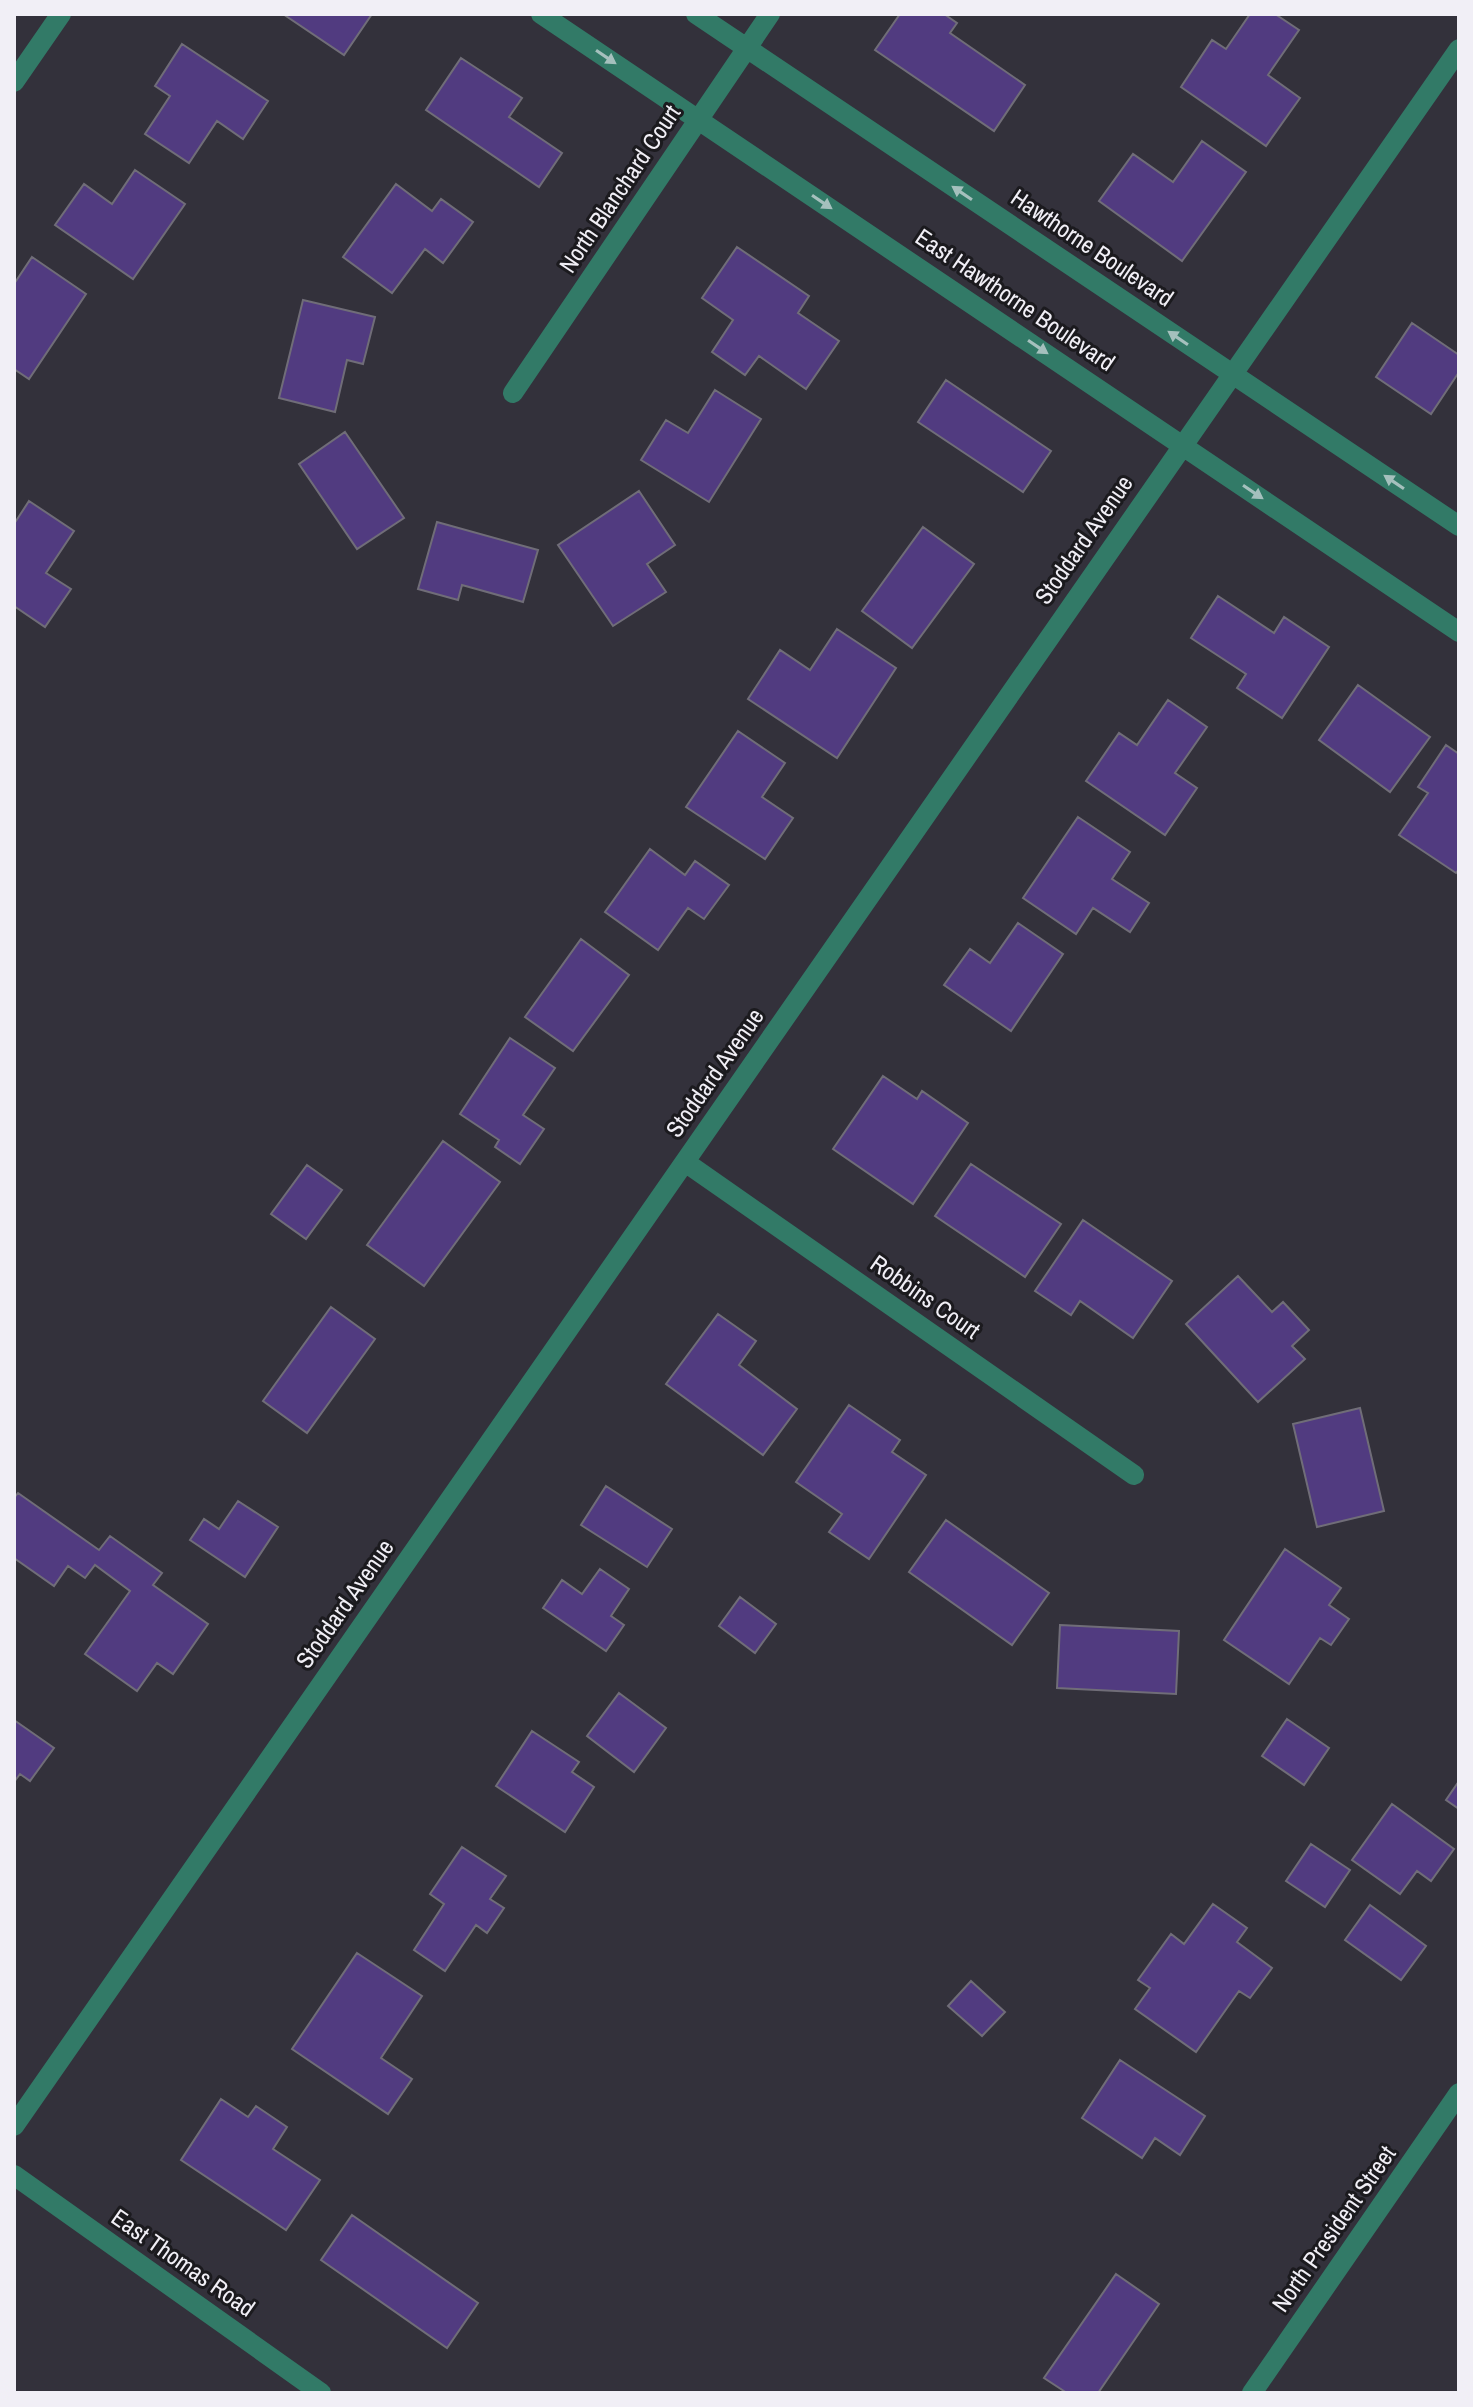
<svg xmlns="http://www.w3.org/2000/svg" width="1473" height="2407" viewBox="0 0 1473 2407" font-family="'Archivo Narrow',sans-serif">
	<rect width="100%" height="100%" fill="#33313b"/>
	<path fill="#513b80" stroke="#706d78" stroke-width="2" d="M283,14h89l-28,41z
		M900,14h44l13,9 -7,10 75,52 -31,46 -119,-81z
		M1250,14h25l24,16 -31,45 32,23 -34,48 -85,-59 31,-47 14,9z
		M182,44l86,57 -25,38 -26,-18 -28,42 -44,-29 25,-38 -15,-10z
		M461,58l61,40 -13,19 53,36 -23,34 -113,-77z
		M1202,141l44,31 -64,89 -83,-60 34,-47 40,28z
		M135,170l50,34 -52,75 -78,-54 29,-41 28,20z
		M396,184l36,27 9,-12 32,23 -30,41 -18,-14 -33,44 -49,-36z
		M737,247l72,49 -11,17 41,28 -33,48 -47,-33 -14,19 -33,-23 21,-32 -31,-22z
		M32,257l54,37 -57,85 -15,-10v-85z
		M303,300l72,17 -12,47 -16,-4 -12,52 -56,-14z
		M1412,323l47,32v17l-28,42 -55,-37z
		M946,380l105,71 -28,41 -105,-70z
		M715,390l46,29 -52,83 -68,-42 25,-40 22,13z
		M345,432l59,86 -47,31 -58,-85z
		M639,491l36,54 -28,19 19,28 -53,34 -55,-81z
		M29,501l45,30 -28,42 25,16 -26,38 -31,-21v-82z
		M437,522l101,28 -15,52 -61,-17 -4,15 -40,-11z
		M923,527l51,37 -62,84 -50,-37z
		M1218,596l56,37 10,-16 45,30 -47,71 -45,-30 9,-14 -55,-36z
		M837,629l59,39 -59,90 -89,-59 32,-49 30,20z
		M1358,685l72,52 -40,55 -71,-52z
		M1168,700l39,27 -32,46 22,15 -32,47 -79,-54 33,-48 18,12z
		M738,731l47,32 -23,34 31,21 -28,41 -79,-52z
		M1446,745l13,9v115l-3,4 -57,-38 29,-42 -10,-6z
		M1078,817l52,35 -18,27 37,24 -19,29 -37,-24 -17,26 -53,-36z
		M650,849l35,26 10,-14 34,24 -25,34 -16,-11 -30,42 -53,-38z
		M1018,923l45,31 -52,77 -67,-46 26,-36 20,14z
		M581,939l48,36 -56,76 -48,-34z
		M510,1038l45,30 -32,47 21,14 -24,35 -25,-17 4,-7 -39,-26z
		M883,1076l34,23 5,-8 46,32 -55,81 -80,-55z
		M443,1141l57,41 -76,104 -57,-41z
		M971,1164l90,60 -36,53 -90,-61z
		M307,1165l35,25 -36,49 -35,-25z
		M1083,1220l89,61 -39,57 -53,-37 -9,14 -36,-24z
		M1238,1276l34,36 11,-10 26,28 -17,16 13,13 -47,43 -72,-78z
		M331,1307l44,32 -68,94 -44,-32z
		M718,1314l38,27 -17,24 58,44 -34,46 -97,-71z
		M849,1405l51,35 -8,12 34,23 -57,84 -40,-27 13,-18 -46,-32z
		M1360,1408l24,103 -67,16 -24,-103z
		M606,1486l66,43 -25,38 -66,-42z
		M18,1493l81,57 11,-14 52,37 -9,12 55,39 -35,50 -16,-11 -20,28 -52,-37 45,-63 -35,-26 -10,13 -17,-12 -14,20 -40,-28v-60z
		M238,1501l40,26 -33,50 -55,-37 14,-21 15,10z
		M946,1520l103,73 -37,52 -103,-73z
		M1285,1549l56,39 -12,17 20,14 -18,26 -11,-7 -31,46 -65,-44z
		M600,1569l29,20 -18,27 13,9 -18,26 -63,-43 19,-28 20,14z
		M740,1597l36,27 -21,29 -36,-27z
		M1060,1625l119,6 -3,63 -119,-6z
		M619,1693l47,35 -32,44 -47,-36z
		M1287,1719l42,29 -25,37 -42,-29z
		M14,1720l40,28 -24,33 -10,-7 -6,8z
		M532,1731l47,31 -7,10 22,15 -29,45 -69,-46z
		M1459,1781v28l-13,-9z
		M1392,1804l62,45 -23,32 -14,-10 -17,23 -48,-34z
		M1311,1844l39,26 -25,37 -39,-26z
		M462,1847l44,29 -16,23 14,9 -17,25 -11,-8 -31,46 -31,-21 30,-46 -14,-10z
		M1213,1904l34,24 -10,14 35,26 -22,30 -11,-7 -43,61 -61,-43 15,-21 -12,-8 33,-46 13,10z
		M1370,1905l56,41 -25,34 -56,-40z
		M357,1953l65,43 -41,62 31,21 -24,35 -96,-65z
		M971,1981l34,31 -23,24 -34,-30z
		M1120,2060l85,56 -25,39 -25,-17 -13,20 -60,-40z
		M221,2099l27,18 8,-11 31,21 -14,22 47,31 -34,50 -105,-70z
		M352,2215l126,88 -31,45 -126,-88z
		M1116,2274l43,30 -61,89h-31l-23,-15z"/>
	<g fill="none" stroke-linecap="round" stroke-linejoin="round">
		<path stroke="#327a67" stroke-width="20" d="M541,14l918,618
			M696,14l763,512
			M14,82l47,-68
			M513,393l257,-379
			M685,1162l449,313
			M14,2126l1445,-2077
			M14,2175l307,218
			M1252,2393l207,-300"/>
	</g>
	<defs><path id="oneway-solid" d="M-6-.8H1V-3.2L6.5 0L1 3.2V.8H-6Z" transform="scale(2)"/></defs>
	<g fill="#a5c0bd">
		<use href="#oneway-solid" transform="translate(606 57) rotate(34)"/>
		<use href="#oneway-solid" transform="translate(962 193) rotate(-146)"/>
		<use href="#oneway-solid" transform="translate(822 202) rotate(34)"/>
		<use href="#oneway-solid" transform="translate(1178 338) rotate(-146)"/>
		<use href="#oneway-solid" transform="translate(1038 347) rotate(34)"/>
		<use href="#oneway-solid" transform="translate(1394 482) rotate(-146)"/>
		<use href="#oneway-solid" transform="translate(1253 492) rotate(34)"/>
	</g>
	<g text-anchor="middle" stroke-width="6" stroke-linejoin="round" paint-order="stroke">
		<g font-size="24" fill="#f1eff6" stroke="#1b1a1e">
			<text transform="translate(620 189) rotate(-56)" y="8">North Blanchard Court</text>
			<text transform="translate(1092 248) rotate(34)" y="8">Hawthorne Boulevard</text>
			<text transform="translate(1015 300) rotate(34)" y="8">East Hawthorne Boulevard</text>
			<text transform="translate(1084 540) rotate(-55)" y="8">Stoddard Avenue</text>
			<text transform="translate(715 1073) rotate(-55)" y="8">Stoddard Avenue</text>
			<text transform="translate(925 1297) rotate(35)" y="8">Robbins Court</text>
			<text transform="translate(345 1604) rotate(-55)" y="8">Stoddard Avenue</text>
			<text transform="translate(1334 2229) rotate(-55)" y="8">North President Street</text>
			<text transform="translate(183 2263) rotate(35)" y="8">East Thomas Road</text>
		</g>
	</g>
	<rect width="1473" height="2407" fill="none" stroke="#f1eff6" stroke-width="32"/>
</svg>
